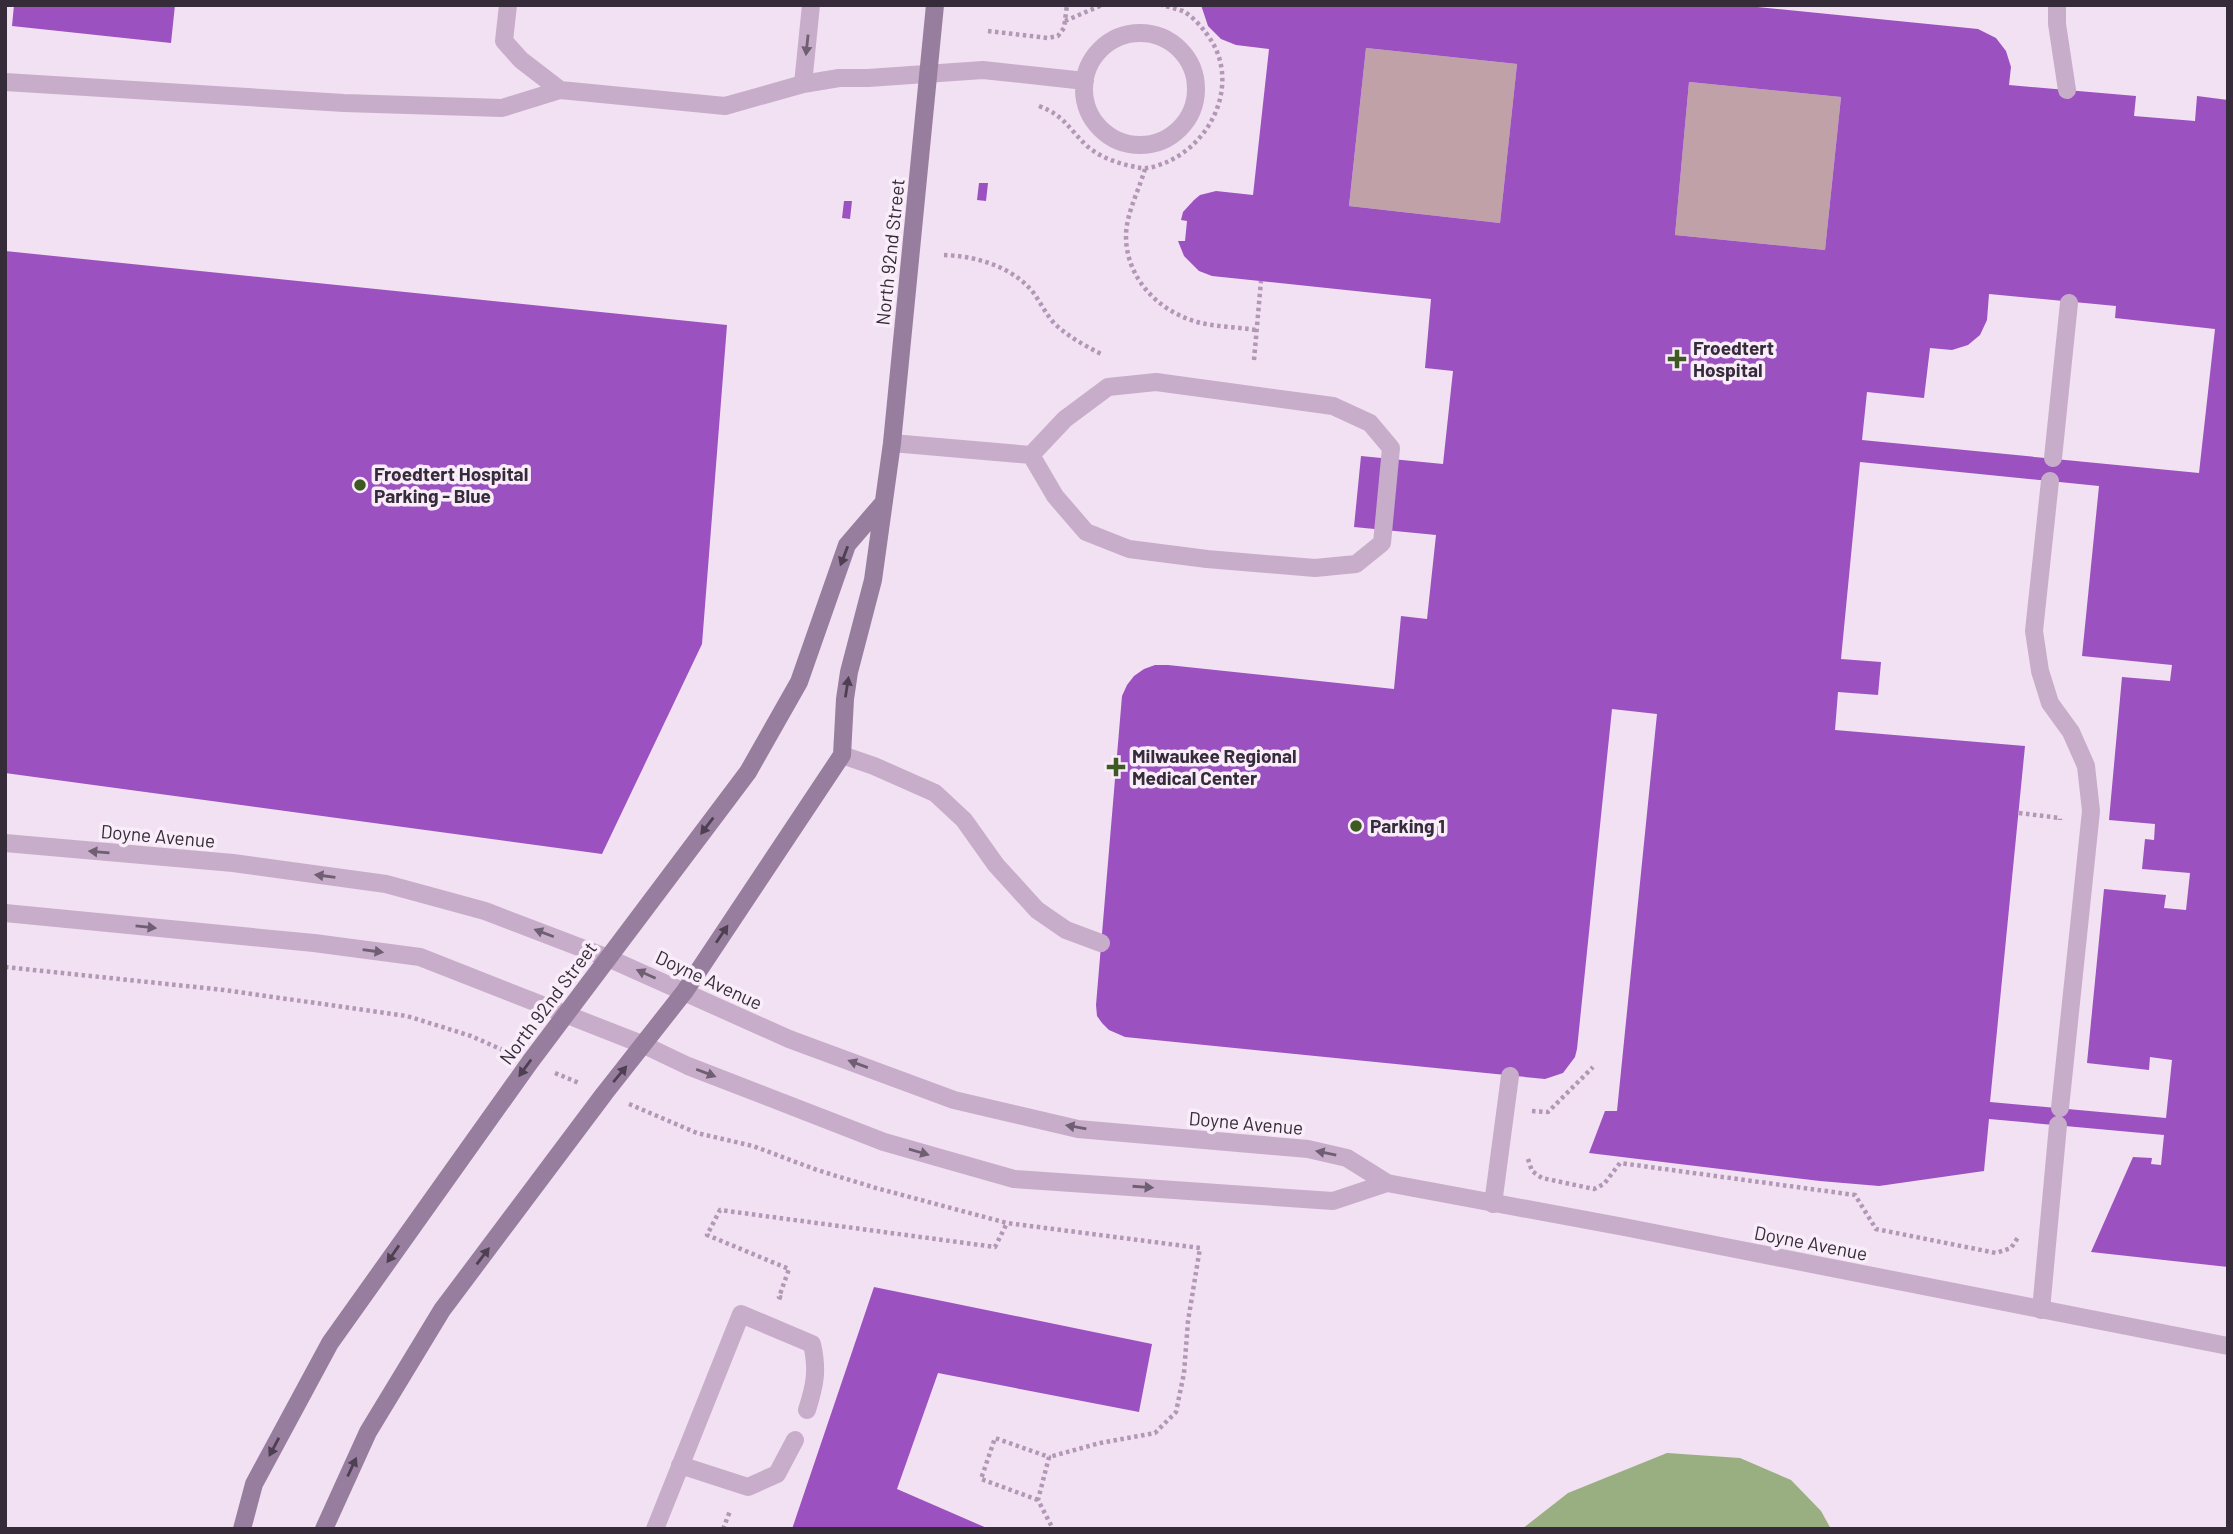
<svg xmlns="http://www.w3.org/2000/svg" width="2233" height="1534" viewBox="0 0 2233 1534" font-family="Barlow,sans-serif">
	<rect width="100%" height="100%" fill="#f2e1f2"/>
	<path fill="#c1a1a8" d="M1366,48l151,16 -17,159 -151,-17z
		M1689,82l152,15 -16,153 -150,-15z"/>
	<path fill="#99ae81" d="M1667,1453l73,5 51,22 30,31 10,18h-309l46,-36z"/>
	<path fill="#9c51c0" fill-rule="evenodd" d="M14,5h161l-4,38 -159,-17z
		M1201,5h536l241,24 18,9 10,13 5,16 -2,18 127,11 -2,20 61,5 2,-25 31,4v1167l-137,-15 42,-95 19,1 -1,6 10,1 3,-30 -175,-16 -5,52 -105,15 -59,-5 -231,-28 16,-42h12l40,-397 -45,-5 -35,340 -2,8 -12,16 -18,6 -420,-42 -16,-7 -7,-7 -5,-7 -1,-11 26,-309 5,-11 7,-9 10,-7 11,-4h13l226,24 7,-73 26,3 9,-84 -82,-8 7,-71 82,8 10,-93 -28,-3 6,-69 -219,-23 -13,-5 -15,-15 -6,-15h7l2,-20 -6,-1 2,-8 11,-12 6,-5 16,-4 37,4 16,-146 -33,-4 -15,-6 -13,-13zM1366,48l151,16 -17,159 -151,-17zM1689,82l152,15 -16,153 -150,-15zM1989,294l127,12 -1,12 100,11 -16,144 -337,-33 5,-48 57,6 6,-50 22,2 16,-5 12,-10 7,-15zM1860,462l239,24 -17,170 90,9 -2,16 -48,-4 -13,143 46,4 -1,16 -9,-1 -3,30 48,4 -4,37 -22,-2 2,-13 -62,-6 -17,174 62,7 1,-13 22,3 -6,58 -176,-16 35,-356 -190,-16 3,-38 40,3 3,-33 -40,-3z
		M979,183h9l-2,18 -9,-1z
		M844,201h8l-2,18 -8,-1z
		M5,251l722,74 -25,319 -100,210 -597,-81z
		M874,1287l278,57 -13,68 -201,-39 -41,116 92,40h-197z"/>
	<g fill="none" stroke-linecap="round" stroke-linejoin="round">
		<path stroke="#b297b6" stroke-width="4.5" stroke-dasharray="3.5 3.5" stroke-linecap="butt" d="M1065,21l37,-16
			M988,31l60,7 10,-2 6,-8 3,-23
			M1039,106c26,10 29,22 48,40 15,13 36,19 54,22 9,1 18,-3 26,-6 49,-22 74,-85 39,-129 -6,-8 -14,-17 -23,-22 -7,-2 -14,-4 -21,-6
			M1145,169c-6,21 -19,45 -19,67 0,42 32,75 71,86 19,5 40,5 59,8
			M944,255c31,1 67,11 88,36 8,10 13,22 22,32 14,14 32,23 49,32
			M1254,360l7,-79
			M2019,813l41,5v2
			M5,967l219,23 183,26 64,20 34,15
			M555,1073l24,10
			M629,1104l68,29 56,13 64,24 59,18 131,35 193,25 -12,73 -4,52 -8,39 -21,21 -55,10 -51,14
			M1532,1111l16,1 45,-45
			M1528,1159l4,12 10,7 52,11 10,-5 16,-21 235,32 21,34 120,24 15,-5 8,-12
			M782,1298l-3,-1 10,-28 -82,-34 13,-25 275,37 12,-24
			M1038,1500l-57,-21 14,-41 54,19 -11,43 15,29
			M723,1529l7,-18"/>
		<path stroke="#c7adca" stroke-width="18" d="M508,5l-4,36 17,19 39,30 165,16 78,-22 36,-6h29l115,-8 102,11
			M2057,5v19l10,66
			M1084 89a56 56 0 1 1 112 0a56 56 0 1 1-112 0Z
			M5,82l339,21 158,5 58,-18
			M803,84l8,-79
			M1156,382l177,24 37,17 21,25 -9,95 -26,21 -41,4 -108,-9 -78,-10 -43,-17 -31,-36 -24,-41 34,-36 43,-32z
			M892,443l139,12
			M2053,458l16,-155
			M2050,481l-16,150 6,40 10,32 21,29 15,34 5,45 -31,297
			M842,755l32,11 61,27 29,27 32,45 41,45 29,20 35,13
			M1493,1204l17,-128
			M2041,1310l17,-185
			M680,1465l68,22 29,-13 18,-34
			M655,1529l86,-215 71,30c6,26 3,41 -5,66"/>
		<path stroke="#c7adca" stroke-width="18" d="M5,843l228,20 153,21 99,27 123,47 181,81 165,61 124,29 230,20 39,9 40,25 237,44 604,119
			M5,913l309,30 106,14 224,88 44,21 196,76 130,37 319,22 54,-18"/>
		<path stroke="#977e9e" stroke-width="18" d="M242,1529l12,-45 76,-141 200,-281 218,-290 51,-90 48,-137 37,-43
			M324,1529l44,-97 74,-122 162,-216 81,-103 157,-236 3,-56 4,-27 24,-92 19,-137 43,-438"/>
	</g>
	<defs><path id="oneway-solid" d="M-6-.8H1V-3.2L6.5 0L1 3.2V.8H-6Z" transform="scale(1.75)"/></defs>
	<g fill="#6f5f73">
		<use href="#oneway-solid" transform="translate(807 45) rotate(96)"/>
		<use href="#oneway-solid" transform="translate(99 852) rotate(-175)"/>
		<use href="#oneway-solid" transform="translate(325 876) rotate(-172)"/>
		<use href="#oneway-solid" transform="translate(146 927) rotate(6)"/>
		<use href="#oneway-solid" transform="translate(544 933) rotate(-159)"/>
		<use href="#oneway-solid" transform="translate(373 951) rotate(8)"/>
		<use href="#oneway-solid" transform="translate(646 974) rotate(-156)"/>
		<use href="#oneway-solid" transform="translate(858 1064) rotate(-160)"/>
		<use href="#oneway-solid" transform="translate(706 1073) rotate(21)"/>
		<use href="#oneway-solid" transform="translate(1076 1127) rotate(-170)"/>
		<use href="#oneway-solid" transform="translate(919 1152) rotate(16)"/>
		<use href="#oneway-solid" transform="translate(1326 1153) rotate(-168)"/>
		<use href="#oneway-solid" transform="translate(1143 1187) rotate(4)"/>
	</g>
	<g fill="#4e4052">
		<use href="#oneway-solid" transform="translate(844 556) rotate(111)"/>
		<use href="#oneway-solid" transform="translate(847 687) rotate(-81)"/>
		<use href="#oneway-solid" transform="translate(707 826) rotate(127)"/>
		<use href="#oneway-solid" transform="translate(722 934) rotate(-56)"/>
		<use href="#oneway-solid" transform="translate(525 1068) rotate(126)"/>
		<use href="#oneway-solid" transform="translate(620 1074) rotate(-50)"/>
		<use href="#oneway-solid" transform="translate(393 1254) rotate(125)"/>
		<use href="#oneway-solid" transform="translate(483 1256) rotate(-53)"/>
		<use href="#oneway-solid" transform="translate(274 1447) rotate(118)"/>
		<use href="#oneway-solid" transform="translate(352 1467) rotate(-65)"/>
	</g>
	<g fill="#3e5922" stroke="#f9edfa" stroke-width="2.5">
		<path d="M1673.5 348.5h7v7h7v7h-7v7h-7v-7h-7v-7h7z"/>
		<circle cx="360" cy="485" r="7"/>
		<path d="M1112.5 756.5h7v7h7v7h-7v7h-7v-7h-7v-7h7z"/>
		<circle cx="1356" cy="826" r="7"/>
	</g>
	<g text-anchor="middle" stroke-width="7" stroke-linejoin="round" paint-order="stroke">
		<g font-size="19" fill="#352b39" stroke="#f9edfa">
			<text transform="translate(890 252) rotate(-84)" y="7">North 92nd Street</text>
			<text transform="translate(158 836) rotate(5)" y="7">Doyne Avenue</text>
			<text transform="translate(709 980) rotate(25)" y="7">Doyne Avenue</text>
			<text transform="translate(548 1003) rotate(-53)" y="7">North 92nd Street</text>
			<text transform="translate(1246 1123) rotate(5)" y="7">Doyne Avenue</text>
			<text transform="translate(1811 1243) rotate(11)" y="7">Doyne Avenue</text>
		</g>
		<g font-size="19" font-weight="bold" fill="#352b39" stroke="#f9edfa" text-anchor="start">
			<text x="1693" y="355">Froedtert<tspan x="1693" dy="22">Hospital</tspan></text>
			<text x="374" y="481">Froedtert Hospital<tspan x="374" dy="22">Parking - Blue</tspan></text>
			<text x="1132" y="763">Milwaukee Regional<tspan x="1132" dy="22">Medical Center</tspan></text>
			<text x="1370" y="833">Parking 1</text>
		</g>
	</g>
	<rect width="2233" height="1534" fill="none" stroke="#352b39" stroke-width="14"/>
</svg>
